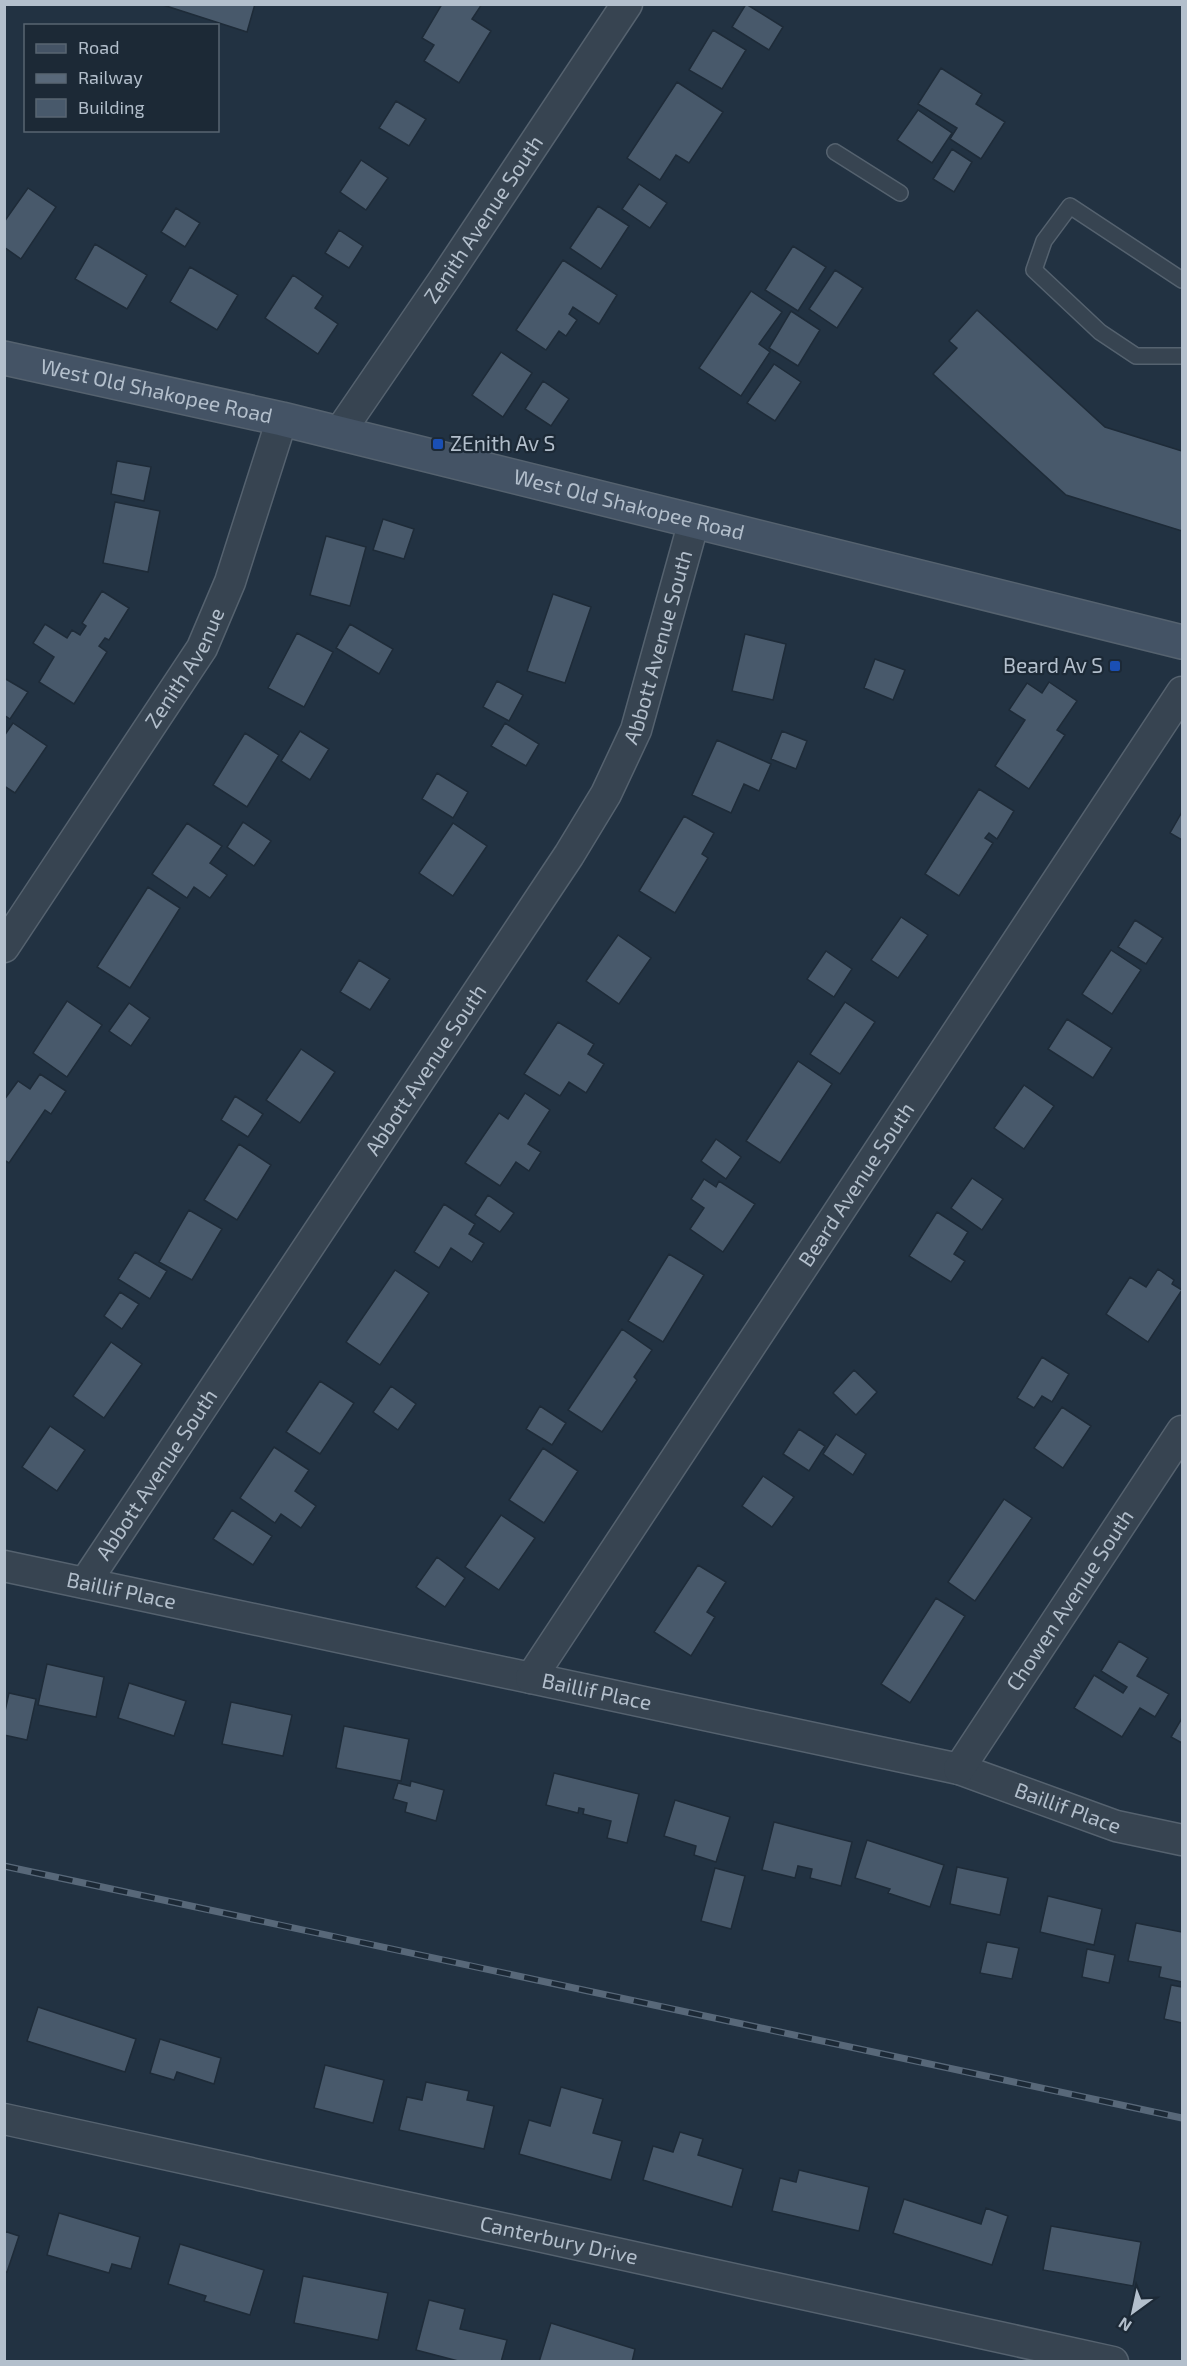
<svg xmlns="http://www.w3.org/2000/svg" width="1187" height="2366" viewBox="0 0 1187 2366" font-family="'Exo 2',sans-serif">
	<rect width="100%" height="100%" fill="#223242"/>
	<path fill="#48596b" stroke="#1e2b38" stroke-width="1.5" d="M160,4h95l-8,28z
		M442,4h40l-10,15 19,12 -32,52 -35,-22 10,-16 -12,-7z
		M746,4l37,23 -14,23 -37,-23z
		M713,30l33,20 -24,39 -33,-19z
		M941,68l41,26 -6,10 29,18 -24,37 -31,-20 7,-11 -39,-24z
		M677,82l46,30 -34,51 -13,-8 -16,25 -33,-22z
		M396,101l30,18 -17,27 -30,-18z
		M918,110l34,23 -20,30 -35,-23z
		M952,149l20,13 -18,30 -21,-13z
		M361,160l27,18 -22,32 -26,-18z
		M639,184l28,19 -17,25 -28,-19z
		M28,188l28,19 -35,52 -17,-12v-25z
		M598,206l31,20 -28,43 -31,-21z
		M176,208l24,15 -15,24 -24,-15z
		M339,230l24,16 -14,22 -24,-15z
		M95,244l52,31 -20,34 -52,-30z
		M793,246l33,21 -28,44 -33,-21z
		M563,260l54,35 -18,29 -26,-17 -4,7 8,6 -11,16 -7,-5 -13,19 -30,-20z
		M190,267l48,28 -21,35 -47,-28z
		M835,270l28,18 -26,40 -28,-19z
		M293,275l30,21 -8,12 23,16 -20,30 -53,-36z
		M751,291l31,21 -23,32 11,8 -29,44 -42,-28z
		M977,310l128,117 77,24v80l-116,-36 -133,-121 24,-26 -8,-7z
		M791,311l29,19 -22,36 -29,-18z
		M501,352l31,21 -29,44 -31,-22z
		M774,364l27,18 -26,39 -28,-18z
		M543,381l26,18 -18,27 -26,-17z
		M117,461l34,6 -7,34 -33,-7z
		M115,502l45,9 -12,61 -45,-9z
		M383,519l31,10 -10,30 -31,-9z
		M326,536l40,11 -16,59 -40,-11z
		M102,591l27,17 -20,32 -4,-2 -6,8 8,6 -33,52 -35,-22 15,-25 -21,-14 12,-19 22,14 5,-8 8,5 6,-9 -4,-3z
		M553,594l38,13 -26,76 -38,-12z
		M350,624l43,25 -14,25 -43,-26z
		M297,633l36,19 -29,55 -36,-19z
		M745,634l41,10 -13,56 -41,-9z
		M875,659l30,11 -12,30 -29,-12z
		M4,678l24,14 -18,27 -6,-4z
		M497,681l26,14 -14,26 -26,-14z
		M1049,682l28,19 -20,29 8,5 -36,54 -34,-23 30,-46 -16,-10 18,-27 15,10z
		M13,723l34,23 -32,47 -11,-7v-50z
		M505,723l34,21 -13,22 -35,-20z
		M300,731l29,18 -19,31 -29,-19z
		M782,731l25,10 -11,28 -25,-10z
		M245,733l34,22 -32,52 -34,-22z
		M717,740l54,24 -12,27 -15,-7 -13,29 -39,-18z
		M437,773l31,19 -15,26 -31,-19z
		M979,789l35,22 -17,28 -8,-6 -4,5 8,5 -34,53 -34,-22z
		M1182,812v28l-12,-7z
		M684,816l30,17 -12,21 6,4 -33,55 -36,-22z
		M243,822l28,19 -17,25 -27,-19z
		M187,823l35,23 -12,17 17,12 -17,23 -16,-11 -7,11 -35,-24z
		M453,823l34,23 -34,50 -34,-23z
		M148,887l32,21 -50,80 -33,-21z
		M901,917l27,18 -30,43 -27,-18z
		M1135,920l28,18 -17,26 -28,-17z
		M618,935l33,23 -32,46 -33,-23z
		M1111,950l30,20 -29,44 -30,-20z
		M826,951l26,18 -18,28 -27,-18z
		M359,960l31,19 -20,31 -30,-18z
		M67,1001l35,24 -35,52 -34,-24z
		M845,1002l30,20 -35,52 -30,-20z
		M129,1003l21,15 -19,28 -22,-15z
		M1067,1019l45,29 -19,30 -45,-29z
		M558,1022l36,22 -6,10 16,10 -18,29 -17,-11 -9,14 -36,-22z
		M301,1049l34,23 -35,51 -34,-23z
		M798,1061l34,23 -52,79 -34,-22z
		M40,1074l26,17 -15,23 -6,-4 -36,53 -5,-3v-60l14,-19 12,8z
		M1024,1085l30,21 -30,43 -30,-21z
		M525,1093l25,17 -22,34 13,8 -12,19 -13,-9 -16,24 -35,-23 34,-50 9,6z
		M235,1096l28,18 -15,23 -27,-17z
		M716,1139l25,18 -15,22 -25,-18z
		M239,1144l32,21 -34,55 -33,-20z
		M972,1178l31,21 -21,31 -31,-22z
		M704,1179l12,8 3,-6 36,23 -32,48 -33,-23 14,-21 -13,-9z
		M488,1195l26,18 -14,19 -25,-17z
		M444,1204l31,20 -6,10 15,9 -12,19 -21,-14 -12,20 -25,-16z
		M189,1210l33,19 -30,51 -33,-18z
		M937,1212l31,20 -14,22 11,7 -14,21 -42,-26z
		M135,1252l32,19 -17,28 -32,-20z
		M669,1254l35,21 -41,67 -35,-21z
		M1158,1269l16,11 -2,4 10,6 -34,52 -42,-28 24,-37 16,10z
		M395,1270l34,23 -49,72 -34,-23z
		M120,1292l19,12 -17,25 -18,-13z
		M622,1329l30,21 -18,27 3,3 -35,52 -34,-22z
		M111,1342l31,22 -38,54 -31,-22z
		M1042,1357l27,17 -17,28 -10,-6 -8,12 -17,-10z
		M854,1370l23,22 -21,23 -23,-22z
		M320,1381l34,22 -34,51 -34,-22z
		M391,1386l25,18 -18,26 -25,-18z
		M540,1406l26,17 -14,22 -26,-16z
		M1062,1407l29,19 -28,42 -29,-20z
		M50,1426l35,24 -28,41 -35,-24z
		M799,1429l26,17 -16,25 -26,-17z
		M836,1434l30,20 -13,21 -30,-21z
		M274,1447l35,23 -14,21 21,15 -15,22 -20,-14 -6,9 -35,-25z
		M543,1448l35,23 -34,52 -35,-23z
		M763,1476l31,21 -22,30 -30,-21z
		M1004,1499l28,19 -57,83 -27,-19z
		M232,1510l40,26 -19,29 -40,-26z
		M501,1515l34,23 -36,52 -34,-23z
		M437,1557l28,21 -20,29 -29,-20z
		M698,1565l28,17 -19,30 8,5 -24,39 -37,-24z
		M936,1598l29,18 -55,87 -29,-19z
		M1119,1641l29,17 -11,18 32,18 -14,23 -15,-9 -18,29 -48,-29 20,-33 29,18 4,-6 -26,-16z
		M47,1664l57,13 -8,40 -58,-12z
		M129,1683l57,18 -12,35 -56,-18z
		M9,1693l27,6 -9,41 -23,-5v-19z
		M231,1702l61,13 -9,41 -61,-12z
		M1182,1718v25l-11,-6z
		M344,1726l65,13 -8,42 -65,-13z
		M554,1773l85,21 -12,49 -20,-5 4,-17 -28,-7 1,-5 -5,-1 -1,5 -32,-8z
		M411,1781l33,9 -8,31 -31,-9 2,-9 -14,-4 5,-16 12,3z
		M675,1800l55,17 -14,45 -22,-7 2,-9 -32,-10z
		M774,1822l78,20 -11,44 -31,-8 2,-9 -14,-3 -3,12 -33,-8z
		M867,1840l77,25 -14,42 -42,-14 2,-4 -35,-11z
		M957,1867l51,11 -8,37 -50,-11z
		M715,1868l30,8 -14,53 -30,-8z
		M1048,1896l54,13 -8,36 -54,-13z
		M1136,1923l46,9v50l-23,-5 2,-10 -33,-6z
		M987,1942l32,6 -7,31 -32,-6z
		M1087,1949l28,6 -6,28 -27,-6z
		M1171,1985l11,2v36l-18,-4z
		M38,2007l98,32 -11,33 -98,-31z
		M160,2039l61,19 -7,26 -37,-12 -3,8 -24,-7z
		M325,2065l59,15 -11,43 -59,-15z
		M426,2082l43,9 -2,9 27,6 -10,43 -85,-19 8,-33 15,3z
		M561,2087l42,12 -10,34 29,8 -11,39 -92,-26 10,-34 21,6z
		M680,2132l23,7 -5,16 45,14 -11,38 -89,-27 10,-34 20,6z
		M799,2170l70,17 -10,44 -87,-20 8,-33 16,4z
		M904,2199l77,25 5,-16 22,8 -16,49 -99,-32z
		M59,2213l81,24 -9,32 -19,-5 -3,9 -62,-18z
		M1051,2226l90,16 -8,44 -90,-16z
		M4,2231l15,5 -12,36h-3z
		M180,2244l84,26 -14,45 -46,-14 2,-5 -38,-12z
		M303,2276l85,17 -10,47 -84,-17z
		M429,2300l36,9 -5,20 47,11 -6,22h-39l-46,-12z
		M551,2323l84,26 -3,13h-93z"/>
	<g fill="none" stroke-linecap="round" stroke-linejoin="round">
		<g stroke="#55626f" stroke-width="18">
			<path id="lane" d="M835,152l65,41
				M1182,280l-112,-74 -26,35 -10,29 66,62 36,24h46"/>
		</g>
		<g stroke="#55626f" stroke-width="33">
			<g id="street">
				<path id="s1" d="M339,433l106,-155 182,-274"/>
				<path id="s2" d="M4,947l198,-299 28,-66 52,-163"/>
				<path id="s3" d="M4,1566l955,203 157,57 66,14"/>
				<path id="s4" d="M85,1583l484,-728 37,-61 30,-64 58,-209"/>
				<path id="s5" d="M531,1678l651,-986"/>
				<path id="s6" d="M959,1769l223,-338"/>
				<path id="s7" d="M4,2119l1109,243"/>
			</g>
		</g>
		<g stroke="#55626f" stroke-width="36">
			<g id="secondary">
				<path id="s8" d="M4,358l278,61 900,223"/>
			</g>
		</g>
		<use href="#lane" stroke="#374451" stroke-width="15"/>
		<use href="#street" stroke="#374451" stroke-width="30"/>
		<use href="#secondary" stroke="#445365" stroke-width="33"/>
		<g stroke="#586879" stroke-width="7">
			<path id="rail" d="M4,1866l1178,252"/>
		</g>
		<use href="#rail" stroke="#1c2936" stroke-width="4.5" stroke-dasharray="14" stroke-linecap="butt"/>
	</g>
	<g fill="#1a4fb4" stroke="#1c2936" stroke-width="2">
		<rect x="432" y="438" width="12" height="12" rx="3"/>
		<rect x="1109" y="660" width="12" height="12" rx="3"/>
	</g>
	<g text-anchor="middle" stroke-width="4.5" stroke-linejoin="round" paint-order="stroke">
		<g font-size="21" fill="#b3bfcc" stroke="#1c2936">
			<text dy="7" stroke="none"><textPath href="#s1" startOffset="258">Zenith Avenue South</textPath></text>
			<text dy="7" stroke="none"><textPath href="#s8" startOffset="156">West Old Shakopee Road</textPath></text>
			<text dy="7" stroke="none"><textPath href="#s8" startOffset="642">West Old Shakopee Road</textPath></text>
			<text dy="7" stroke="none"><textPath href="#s4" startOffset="1102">Abbott Avenue South</textPath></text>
			<text dy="7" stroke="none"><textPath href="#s2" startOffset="333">Zenith Avenue</textPath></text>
			<text dy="7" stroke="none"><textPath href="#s4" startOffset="616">Abbott Avenue South</textPath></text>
			<text dy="7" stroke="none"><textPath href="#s5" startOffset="591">Beard Avenue South</textPath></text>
			<text dy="7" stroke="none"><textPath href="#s4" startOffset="130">Abbott Avenue South</textPath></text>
			<text dy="7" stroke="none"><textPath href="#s3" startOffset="120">Baillif Place</textPath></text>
			<text dy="7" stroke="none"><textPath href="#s6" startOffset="202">Chowen Avenue South</textPath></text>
			<text dy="7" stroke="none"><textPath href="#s3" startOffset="606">Baillif Place</textPath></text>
			<text dy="7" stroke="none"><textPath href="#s3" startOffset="1092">Baillif Place</textPath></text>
			<text dy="7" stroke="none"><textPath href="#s7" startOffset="568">Canterbury Drive</textPath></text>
		</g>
		<g font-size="21" fill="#b3bfcc" stroke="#1c2936" text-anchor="start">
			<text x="450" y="451">ZEnith Av S</text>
			<text x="1103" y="673" text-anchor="end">Beard Av S</text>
		</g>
	</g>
	<rect width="1187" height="2366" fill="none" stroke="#b3bfcc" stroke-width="12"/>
	<rect x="24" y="24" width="195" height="108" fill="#1c2936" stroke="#586572" stroke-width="1.5"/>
	<rect x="36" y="44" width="30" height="9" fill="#445365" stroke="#586572" stroke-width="1.5"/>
	<text x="78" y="54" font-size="18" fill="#b3bfcc">Road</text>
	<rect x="36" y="74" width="30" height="9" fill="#586879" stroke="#586572" stroke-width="1.5"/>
	<text x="78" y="84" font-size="18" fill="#b3bfcc">Railway</text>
	<rect x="36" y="99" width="30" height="18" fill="#48596b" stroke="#586572" stroke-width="1.5"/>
	<text x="78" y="114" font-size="18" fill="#b3bfcc">Building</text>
	<g transform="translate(1133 2312) rotate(213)" stroke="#1c2936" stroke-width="4.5" paint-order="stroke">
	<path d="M0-4.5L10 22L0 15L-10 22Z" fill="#b3bfcc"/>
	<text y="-9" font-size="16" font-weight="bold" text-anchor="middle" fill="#b3bfcc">N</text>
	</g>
</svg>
